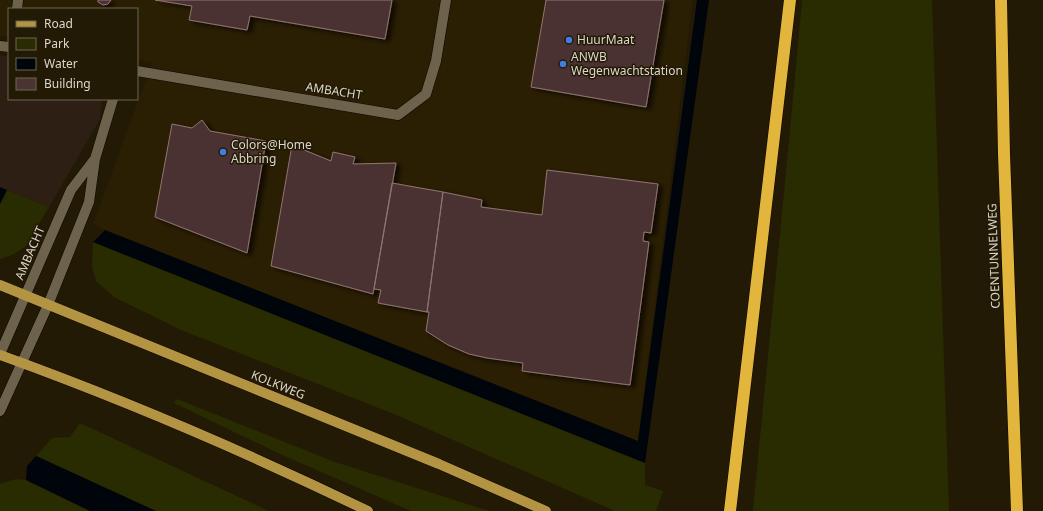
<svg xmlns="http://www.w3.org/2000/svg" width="1043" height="511" viewBox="0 0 1043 511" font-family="'Noto Sans',sans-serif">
	<defs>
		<filter id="shadow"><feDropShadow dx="4.5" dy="2.5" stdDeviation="2" flood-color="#0009"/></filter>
	</defs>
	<rect width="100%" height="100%" fill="#231a06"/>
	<path fill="#2e1f14" d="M0,55l9,2v42h93l-2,20 -51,88 -49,-20z"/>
	<path fill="#2a1e03" d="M0,0h693l-55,442 -533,-212 -12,-6 59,-161 -15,-3v-51h-128v28l-9,-1z"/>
	<path fill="#282c00" d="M802,0h130l17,511h-196c16,-170 34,-341 49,-511z
		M7,190l42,17 -24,40 -13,8 -12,4v-55z
		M93,242l552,221v22l18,6 -7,20h-41l-221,-97 -213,-84 -67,-33 -18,-16 -4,-14z
		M177,399l158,63 154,49h-78l-131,-57 -106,-51z
		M80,423l189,88h-113l-120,-55 16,-18 18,-1z
		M16,479l10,1 64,31h-90v-27z"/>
	<path fill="#00050b" d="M697,0h12l-64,463 -552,-221 12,-12 533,211z
		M0,187l7,3 -7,14z
		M36,456l120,55h-66l-64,-31 1,-14z"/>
	<path fill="#4b3331" stroke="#907472" filter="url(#shadow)" d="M98,0h13l-3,4 -5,1 -5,-3z
		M155,0h237l-7,39 -135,-23 -3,14 -58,-10 3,-14z
		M546,0h118l-18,107 -115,-20z
		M202,120l8,11 56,10 -19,112 -92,-36 17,-93 20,4z
		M292,145l39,16 2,-9 22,5 -2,7 43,-1 -23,131 -102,-28z
		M547,170l111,14 -7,49 -7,-1 -1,9 6,1 -19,143 -108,-14 1,-8 -36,-5 -18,-4 -21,-9 -22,-14 3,-19h-2l16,-120 39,8 -1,7 61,8z
		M392,183l51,9 -16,120 -49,-9 3,-13 -7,-1z"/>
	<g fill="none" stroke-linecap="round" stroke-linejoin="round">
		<g stroke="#0c0500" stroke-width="11">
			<path id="minor" d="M17,9l1,-9
				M0,46l9,1
				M137,71l261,44 28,-21 10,-33 10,-61
				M0,354l71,-164 23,-30
				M0,411l48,-106 41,-103 6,-43 18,-60"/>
		</g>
		<g stroke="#0c0500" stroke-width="11">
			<path id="major" d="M0,285l439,179 107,47
				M0,355c125,45 248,98 368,156"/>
		</g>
		<g stroke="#0c0500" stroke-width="13">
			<path id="highway" d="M1001,0l3,154 13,357
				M730,511l60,-511"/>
		</g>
		<use href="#minor" stroke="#6d624c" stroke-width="10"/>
		<use href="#major" stroke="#b39443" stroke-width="10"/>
		<use href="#highway" stroke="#e2b63d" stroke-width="12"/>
	</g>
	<g fill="#3f7fe0" stroke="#231a06" stroke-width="1.5">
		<circle cx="569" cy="40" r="4"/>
		<circle cx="563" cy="64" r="4"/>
		<circle cx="223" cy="152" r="4"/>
	</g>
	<g text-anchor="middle" stroke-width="3" stroke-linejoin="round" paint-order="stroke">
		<g font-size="12" fill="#ddd7cb" stroke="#231a06" text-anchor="start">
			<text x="577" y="44">HuurMaat</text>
			<text x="571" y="61">ANWB<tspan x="571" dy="14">Wegenwachtstation</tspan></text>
			<text x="231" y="149">Colors@Home<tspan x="231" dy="14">Abbring</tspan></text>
		</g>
		<g font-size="12" fill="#ddd7cb" stroke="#231a06">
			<text transform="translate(334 91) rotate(9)" y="4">AMBACHT</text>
			<text transform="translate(30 253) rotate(-67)" y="4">AMBACHT</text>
			<text transform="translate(994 256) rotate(-92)" y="4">COENTUNNELWEG</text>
			<text transform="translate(278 385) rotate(22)" y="4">KOLKWEG</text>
		</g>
	</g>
	<rect x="8" y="8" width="130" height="92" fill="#231a06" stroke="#6d6655"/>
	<rect x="16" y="21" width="20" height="6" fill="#b39443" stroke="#6d6655"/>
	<text x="44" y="28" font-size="12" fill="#ddd7cb">Road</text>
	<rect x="16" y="38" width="20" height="12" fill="#282c00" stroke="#6d6655"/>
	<text x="44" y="48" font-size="12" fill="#ddd7cb">Park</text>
	<rect x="16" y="58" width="20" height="12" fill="#00050b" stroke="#6d6655"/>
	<text x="44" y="68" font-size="12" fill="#ddd7cb">Water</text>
	<rect x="16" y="78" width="20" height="12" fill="#4b3331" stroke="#6d6655"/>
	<text x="44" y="88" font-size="12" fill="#ddd7cb">Building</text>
</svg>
